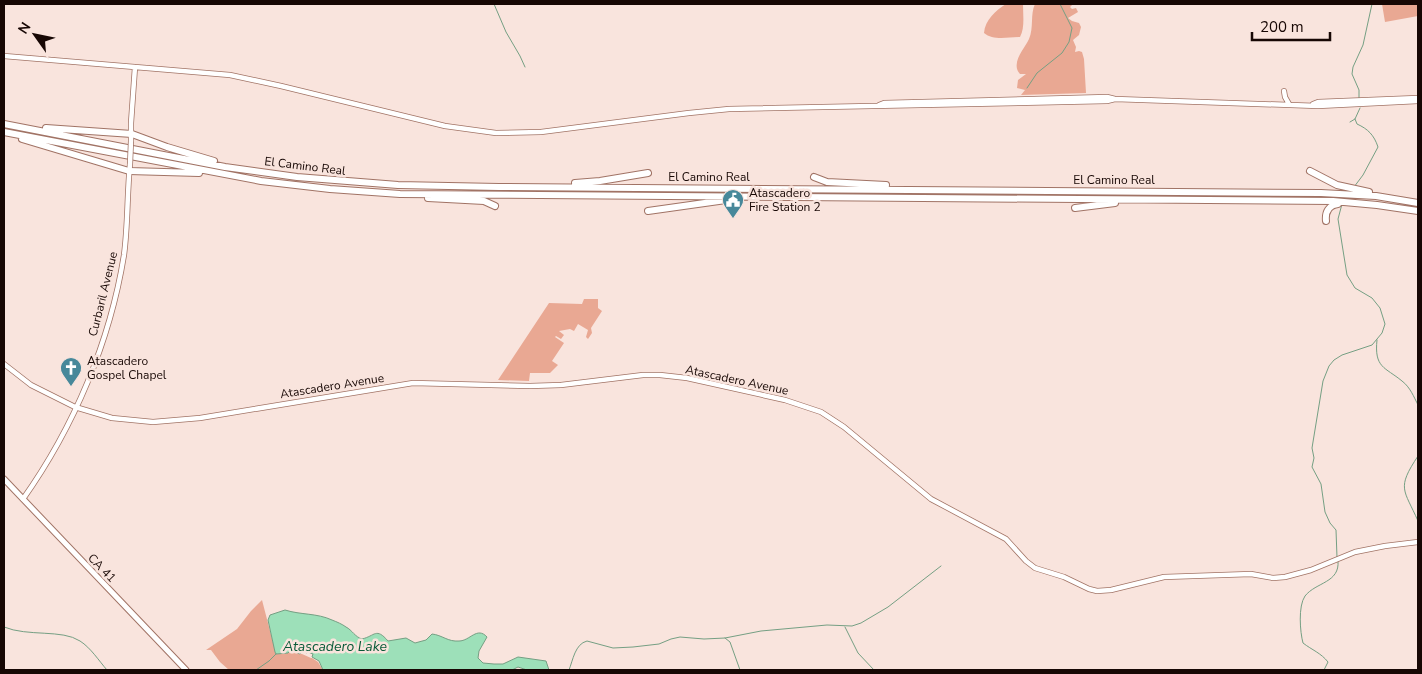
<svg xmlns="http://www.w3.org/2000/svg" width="1422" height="674" viewBox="0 0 1422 674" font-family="'Nunito Sans',sans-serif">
	<rect width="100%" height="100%" fill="#f9e4dd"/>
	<path fill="#e9a893" d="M1006,4h17c0,11 2,24 -3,33 -11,0 -27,4 -36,-4 1,-13 12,-23 22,-29z
		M1035,4h38l-3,3 2,2 4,-1 2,4 -10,6 4,3 7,2 2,4 -2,8 -6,5 3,7 -1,5 4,-1 3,1 2,7 2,34 -65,2 4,-5 -8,-2 1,-8 8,-6h-6c-10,-11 5,-26 9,-35 5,-11 1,-25 6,-35z
		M1382,4h36v12l-33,6z
		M584,299h14v9l4,3 -11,17 1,5 -4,6 -2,-2 2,-7 -10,-6 -4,7 -4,-2 -11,2 5,4 -3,4 -5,-3 -1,1 9,6 -12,18 6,4 -8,8h-20l-1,8 -31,-1 51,-77 33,1z
		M262,600l14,54 12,-1 5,-3 18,8h1l6,4 5,8h-94l-9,-8 -9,-12h-5l31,-21 14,-18z"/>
	<path fill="#9de0b9" stroke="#759f83" d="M285,610c16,5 32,3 47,10 5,2 10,4 14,7 6,3 9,10 16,12 13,-3 14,-12 26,2l18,-3 9,5 11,-3 6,-6c10,1 16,8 27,7 11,0 18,-15 28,-4l-8,14 -1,7 5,5 11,1h9l15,-7 28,4 3,9h-22l-9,-3 -6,3h-189l-4,-9 -7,-4 1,-3 -5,-2 -1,1 -5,-2 -2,3 -7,-3 2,-5 -7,7 -12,1 -1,-2 -7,-32 2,-5z"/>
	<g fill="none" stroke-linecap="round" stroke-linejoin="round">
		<path stroke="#759f83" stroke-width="1" d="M494,4l12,28 14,24 5,11
			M1027,88l10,-15 25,-20 7,-11 3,-14 -12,-24
			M1359,98v-8l-7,-16 1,-7 10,-22 9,-41
			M1350,122l5,-3 5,-11
			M1354,187l9,-12 15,-28c-4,-12 -10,-18 -21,-23l-2,-5
			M1377,340c-3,28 8,27 25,41 8,6 12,16 16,24
			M1418,456c-22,33 -14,33 0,65
			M1337,557l-1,-27 -6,-7 -5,-11 -4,-28 -9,-17 2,-9 -2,-10 11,-67 6,-15 5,-6 8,-5 30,-10 10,-12 3,-9 -5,-16 -8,-10 -17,-10 -8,-13 -9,-56 4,-15
			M4,627c24,10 58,2 76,14 11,7 19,20 27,29
			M845,627l13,26 16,17
			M725,638l5,4 10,28
			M256,670l13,-9 7,-7
			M569,670c4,-10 6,-26 18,-29l26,7 20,-1 26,-3 12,-5 9,-2 24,2 21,-1 36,-7 66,-6 25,1 9,-3 27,-16 53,-41
			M1324,670l4,-8c-7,-9 -16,-12 -25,-19 -3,-11 -5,-37 2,-47 11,-14 35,-13 33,-35"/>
		<g stroke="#a17365" stroke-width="6">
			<path id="secondary" d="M4,56l226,19 51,11 164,40 51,7 45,-1 148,-19 40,-4 378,-8 8,-2
				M1284,91l1,6 4,7
				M1313,104l5,-2 100,-4
				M879,105l5,-2 223,-6 8,2 203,7 100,-5
				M131,141v-18l4,-56
				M4,364l27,21 44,22 37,11 41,4 47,-4 213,-35 117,3 31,-1 82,-10h17l27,3 98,22 36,12 23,15 87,72 75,40 20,22 9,7 29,9 25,12 8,2 14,-1 53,-13 87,-3 22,4 12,-1 26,-7 44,-18 30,-6 33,-4
				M23,499c51,-72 87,-157 101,-244 4,-30 3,-61 6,-91"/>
		</g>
		<g stroke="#a17365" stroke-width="7">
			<path id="primary" d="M4,479l182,191"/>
		</g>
		<g stroke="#a17365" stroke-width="8">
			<path id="highway" d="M4,124l221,43 72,10 101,8 101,2 822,6 55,3 42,7
				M46,128l86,6 35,13 47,14
				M4,132l257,49 69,8 70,5 933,7 44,4 41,6
				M22,139l107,32 70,2
				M1310,171l27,14 32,7
				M814,177l13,5 59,3
				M575,183l25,-2 48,-8
				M428,198l56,3 11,5
				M1075,208l40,-5
				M648,211l85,-12
				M1326,221c-1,-9 3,-16 12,-17"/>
		</g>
		<use href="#secondary" stroke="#fff" stroke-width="4.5"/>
		<use href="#primary" stroke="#fff" stroke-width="5"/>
		<use href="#highway" stroke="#fff" stroke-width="6"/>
		<g stroke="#a17365" stroke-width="6" stroke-linecap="butt">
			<path id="secondary-bridge" d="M130,164l1,-23"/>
		</g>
		<use href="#secondary-bridge" stroke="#fff" stroke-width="4.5"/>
	</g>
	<defs>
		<g id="civic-pin" transform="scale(1.125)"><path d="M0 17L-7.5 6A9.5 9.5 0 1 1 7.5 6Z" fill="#47889a" stroke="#f9e4dd"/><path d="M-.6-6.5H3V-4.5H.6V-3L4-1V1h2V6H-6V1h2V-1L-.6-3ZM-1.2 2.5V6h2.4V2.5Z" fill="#fff"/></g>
		<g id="church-pin" transform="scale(1.125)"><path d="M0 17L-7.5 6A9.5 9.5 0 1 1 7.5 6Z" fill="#47889a" stroke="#f9e4dd"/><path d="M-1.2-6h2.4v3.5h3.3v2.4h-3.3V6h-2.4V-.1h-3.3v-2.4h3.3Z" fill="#fff"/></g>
	</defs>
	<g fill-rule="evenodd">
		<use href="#civic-pin" x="733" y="200"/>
		<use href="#church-pin" x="71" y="368"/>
	</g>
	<g text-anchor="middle" stroke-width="5" stroke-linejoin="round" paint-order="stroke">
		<g font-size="12" fill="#170704" stroke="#f9e4dd">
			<text transform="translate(305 166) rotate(7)" y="4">El Camino Real</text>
			<text x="709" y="181">El Camino Real</text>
			<text x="1114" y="184">El Camino Real</text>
			<text transform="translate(103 294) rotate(-76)" y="4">Curbaril Avenue</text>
			<text transform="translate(737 380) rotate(12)" y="4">Atascadero Avenue</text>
			<text transform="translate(332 386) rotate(-9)" y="4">Atascadero Avenue</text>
			<text transform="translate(102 568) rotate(46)" y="4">CA 41</text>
		</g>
		<g font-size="12" fill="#170704" stroke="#f9e4dd" text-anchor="start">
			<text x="749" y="197">Atascadero<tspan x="749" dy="14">Fire Station 2</tspan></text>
			<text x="87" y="365">Atascadero<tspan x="87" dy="14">Gospel Chapel</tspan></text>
		</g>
		<g font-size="14" font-style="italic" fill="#075a37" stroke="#f9e4dd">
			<text x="335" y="651">Atascadero Lake</text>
		</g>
	</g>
	<rect width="1422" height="674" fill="none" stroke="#170704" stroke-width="10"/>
	<g transform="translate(35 35) rotate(303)" stroke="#f9e4dd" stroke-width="4" paint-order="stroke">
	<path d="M0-4L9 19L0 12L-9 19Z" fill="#170704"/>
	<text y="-8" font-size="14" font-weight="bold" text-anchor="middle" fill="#170704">N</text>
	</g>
	<path d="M1252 32v8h78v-8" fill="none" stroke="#170704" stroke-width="2.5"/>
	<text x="1260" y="32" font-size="15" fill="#170704" stroke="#f9e4dd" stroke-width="4" paint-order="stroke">200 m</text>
</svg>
